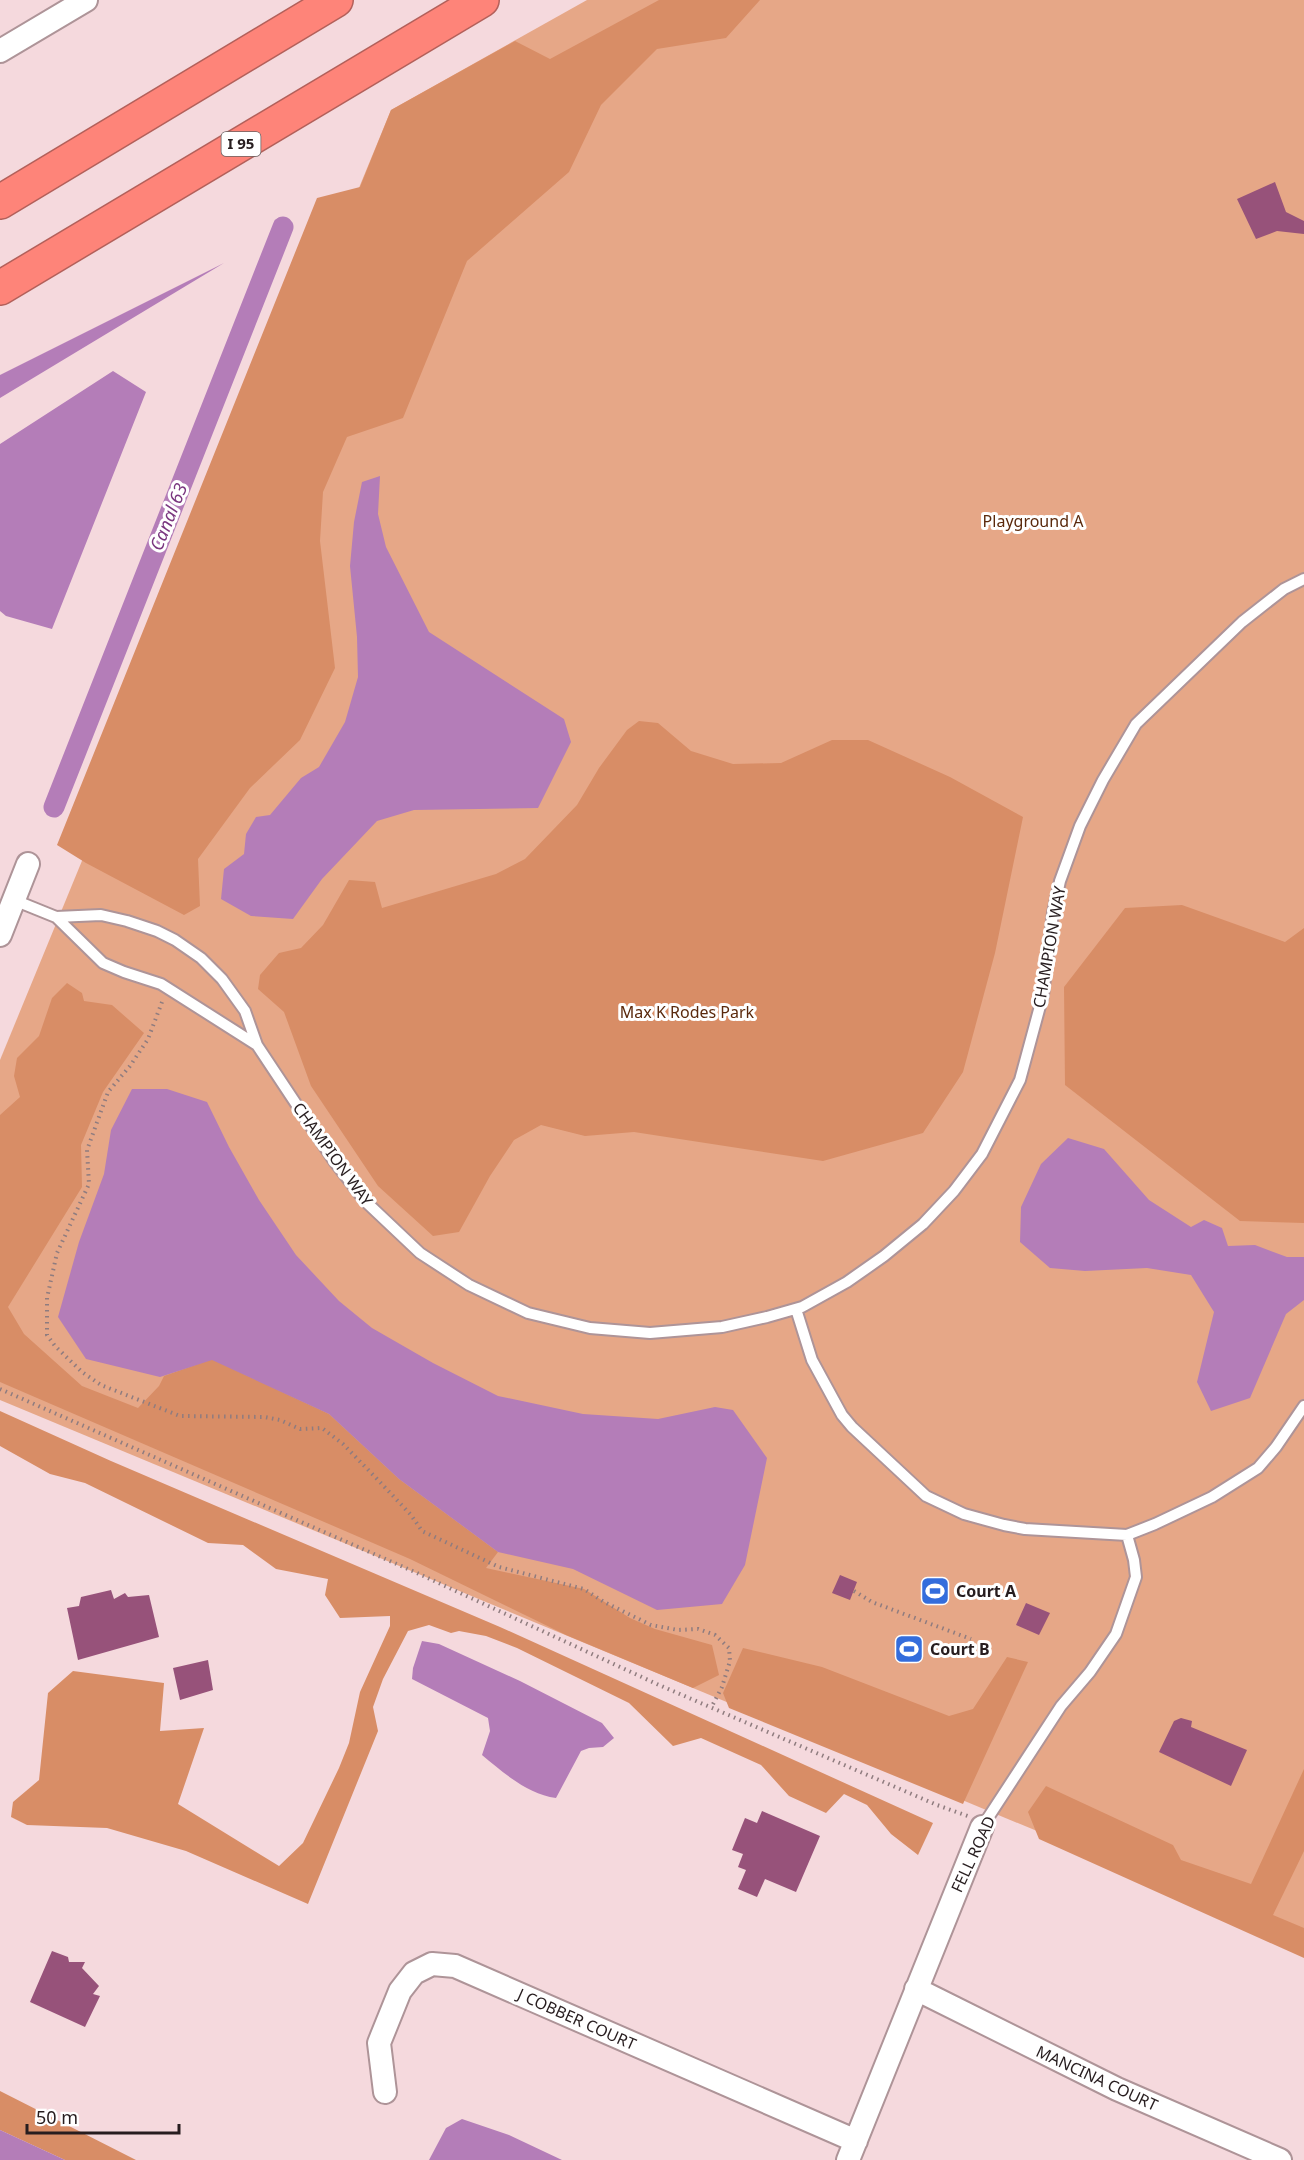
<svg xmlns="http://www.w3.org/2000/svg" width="1304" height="2160" viewBox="0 0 1304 2160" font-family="'Noto Sans',sans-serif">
	<rect width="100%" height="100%" fill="#f5d9dd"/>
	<path fill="#e6a787" d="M587,0h717v1942l-1304,-542v-340l391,-950z"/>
	<path fill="#d88d66" d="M659,0h101l-34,38 -69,11 -56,56 -32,67 -102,89 -64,157 -56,19 -24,55 -3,49 15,127 -35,72 -50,48 -52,71 2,47 -16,9 -98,-52 -29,-18 260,-647 43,-11 31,-77 124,-69 35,18z
		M639,721l19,2 33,28 42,13 48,-1 51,-23h36l82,37 73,40 -28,136 -32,119 -40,61 -100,28 -189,-29 -49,4 -44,-11 -27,15 -24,36 -31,56 -26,4 -55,-50 -67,-100 -27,-74 -26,-23 2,-14 19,-22 22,-5 22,-23 26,-45 26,2 7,26 114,-34 29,-15 52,-54 22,-37 28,-38z
		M1182,905l103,37 19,-14v295l-64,-2 -175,-136 -1,-98 61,-79z
		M67,983l15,10 2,8 28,4 32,28 -41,59 -22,53 1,42 -74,120 16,27 58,52 56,22 21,-22 5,-10 48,-17 117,55 70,65 99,73 -12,16 98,21 46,29 25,11 57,16 7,30 -26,13 -127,-53 -156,-76 -410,-177v-267l20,-18 -6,-21 3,-18 22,-22 13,-38z
		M0,1411l111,50 389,166 433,196 -15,32 -27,-21 -24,-29 -23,-11 -18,19 -37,-17 -28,-31 -60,-27 -28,8 -44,-43 -112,-55 -31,-12 -27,-5 -8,2 -22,-8 -21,6 -25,48 -10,28 5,24 -70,173 -122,-53 -79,-23 -80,-3 -16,-8 2,-15 26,-22 9,-87 25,-22 91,12 -4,48 44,-3 -26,76 101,62 24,-23 36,-75 10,-25 11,-51 30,-66v-10l-50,2 -15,-23 3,-16 -52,-10 -33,-24 -35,-2 -123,-60 -35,-9 -50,-28z
		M743,1648l79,19 127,49 24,-7 34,-52 21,5 -65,142 -234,-96 -6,-15z
		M1304,1769v82l-31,64 31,13v30l-265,-119 -11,-27 18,-26 127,59 8,15 70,24z
		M0,2091l136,69h-71l-65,-30z"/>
	<path fill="#b47db8" d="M224,263l-224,135v-23z
		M113,371l33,21 -94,237 -46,-13 -6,-5v-167z
		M380,476l-2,38 8,33 43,85 135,87 7,23 -33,66 -124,2 -37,11 -55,58 -29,40 -42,-3 -30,-17 3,-30 20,-15 2,-20 10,-17 14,-2 31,-37 18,-11 26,-45 13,-45 -1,-40 -7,-71 4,-44 8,-40z
		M132,1089h35l40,13 22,45 30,53 37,55 43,46 33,27 61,35 65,33 85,18 75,5 57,-12 18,3 34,48 -22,107 -23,39 -65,6 -84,-41 -75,-17 -99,-73 -70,-65 -117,-54 -52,17 -74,-18 -28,-42 21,-75 25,-68 7,-44z
		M1068,1138l36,11 45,51 42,27 13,-7 18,8 6,18 27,-1 32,12h17v43l-18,14 -36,84 -39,13 -14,-29 17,-70 -23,-37 -44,-7 -62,3 -35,-3 -30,-26 1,-35 20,-43z
		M422,1641l17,3 81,37 82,42 12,15 -11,9 -14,1 -8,3 -25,47c-29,-4 -52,-25 -74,-43l8,-24 -2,-13 -76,-39 1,-11z
		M462,2119l47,16 53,25h-133l17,-32z
		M0,2130l65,30h-65z"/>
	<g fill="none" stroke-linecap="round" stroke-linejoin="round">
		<path stroke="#b47db8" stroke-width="21" d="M54,807l229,-580"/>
	</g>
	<path fill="#97527a" d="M1275,182l11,30 18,9v13l-27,-3 -21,8 -19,-40z
		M840,1575l17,7 -7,18 -18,-7z
		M111,1590l3,9 11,-6 3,4 21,-2 10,42 -81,23 -11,-52 12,-2 2,-9z
		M1026,1603l24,10 -11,22 -23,-10z
		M208,1660l5,30 -33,10 -7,-32z
		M1181,1718l11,3 -1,6 56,23 -16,36 -72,-34 15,-31z
		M762,1811l58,25 -24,56 -31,-13 -8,18 -19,-8 8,-19 -8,-3 5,-13 -11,-4 13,-32 12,5z
		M52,1951l16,6 1,5h16l-3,6 17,18 -6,8 7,2 -15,31 -55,-25z"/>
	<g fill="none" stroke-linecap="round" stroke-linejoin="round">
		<g stroke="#ae9498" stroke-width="14">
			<path id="lane" d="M14,900l42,17 47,46 21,9 37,12 96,61
				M56,917l45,-2 26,6 30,10 18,9 26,18 21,21 23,32 12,34 77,116 31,40 55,52 49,32 59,28 62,15 60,5 72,-6 45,-10 35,-10 45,-25 37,-26 39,-32 31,-33 28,-37 38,-74 23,-85 10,-82 7,-32 20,-55 23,-46 33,-56 106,-102 42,-33 20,-10
				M796,1309l16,51 30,55 10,12 74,69 38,18 40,11 21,4 102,6 28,-11 57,-27 46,-29 18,-21 28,-41
				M982,1827l79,-121 29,-34 26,-38 20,-57 -2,-17 -7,-25"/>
		</g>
		<g stroke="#ae9498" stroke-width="26">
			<path id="street" d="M0,51l86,-51
				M0,935l28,-71
				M916,1989l201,100 163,71
				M385,2092l-6,-49 21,-52 14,-18 18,-9 23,2 401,175
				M848,2160l134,-333"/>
		</g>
		<g stroke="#b3605a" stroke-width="36">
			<path id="highway" d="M0,202l336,-202
				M0,288l482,-288"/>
		</g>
		<path stroke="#8f7c7f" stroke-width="4" stroke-dasharray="1.5 4.5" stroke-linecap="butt" d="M162,1002l-14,37 -18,27 -22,26 -21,58 2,34 -32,69 -10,45v37l8,11 27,26 19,13 79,31 85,1 15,3 20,9 22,-1 21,16 36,37 32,34 11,16 77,36 85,22 20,13 47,23 27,5 20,-1 17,6 14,13 1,13 -8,26 -11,21
			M0,1389l417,184 242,112 278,120 31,11
			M854,1591l18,11 99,37"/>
		<use href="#lane" stroke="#fff" stroke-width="10"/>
		<use href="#street" stroke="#fff" stroke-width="22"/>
		<use href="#highway" stroke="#fe8479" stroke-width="33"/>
	</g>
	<defs>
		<g id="stadium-square" transform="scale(1.5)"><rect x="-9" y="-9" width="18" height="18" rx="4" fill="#346ddc" stroke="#fff"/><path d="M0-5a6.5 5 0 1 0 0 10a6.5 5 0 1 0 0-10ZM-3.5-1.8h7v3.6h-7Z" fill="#fff"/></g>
	</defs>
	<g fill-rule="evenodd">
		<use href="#stadium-square" x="935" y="1591"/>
		<use href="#stadium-square" x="909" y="1649"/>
	</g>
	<g text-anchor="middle" stroke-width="6" stroke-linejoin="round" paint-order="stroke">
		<rect fill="#fff" stroke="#686162" stroke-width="1.5" x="221.5" y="132" width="39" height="24" rx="4.5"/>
		<g font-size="15" font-weight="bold" fill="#271d1f">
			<text x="241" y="149">I 95</text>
		</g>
		<g font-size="16" fill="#5a290c" stroke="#fff">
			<text x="1033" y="527">Playground A</text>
			<text x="687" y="1018">Max K Rodes Park</text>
		</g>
		<g font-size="16" fill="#271d1f" stroke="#fff">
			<text transform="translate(1049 947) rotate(-80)" y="6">CHAMPION WAY</text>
			<text transform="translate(333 1154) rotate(54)" y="6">CHAMPION WAY</text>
			<text transform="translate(973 1854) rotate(-65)" y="6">FELL ROAD</text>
			<text transform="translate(577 2019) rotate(24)" y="6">J COBBER COURT</text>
			<text transform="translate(1097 2078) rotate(25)" y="6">MANCINA COURT</text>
		</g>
		<g font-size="16" font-weight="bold" fill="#271d1f" stroke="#fff" text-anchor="start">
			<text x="956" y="1597">Court A</text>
			<text x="930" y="1655">Court B</text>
		</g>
		<g font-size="18" font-style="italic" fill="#7a367f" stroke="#fff">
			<text transform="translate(169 517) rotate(-68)" y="6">Canal 63</text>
		</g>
	</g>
	<path d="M27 2124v9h152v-9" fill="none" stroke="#271d1f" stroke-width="3"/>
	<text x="36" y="2124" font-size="18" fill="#271d1f" stroke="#ffffff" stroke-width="4.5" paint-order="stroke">50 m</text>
</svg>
